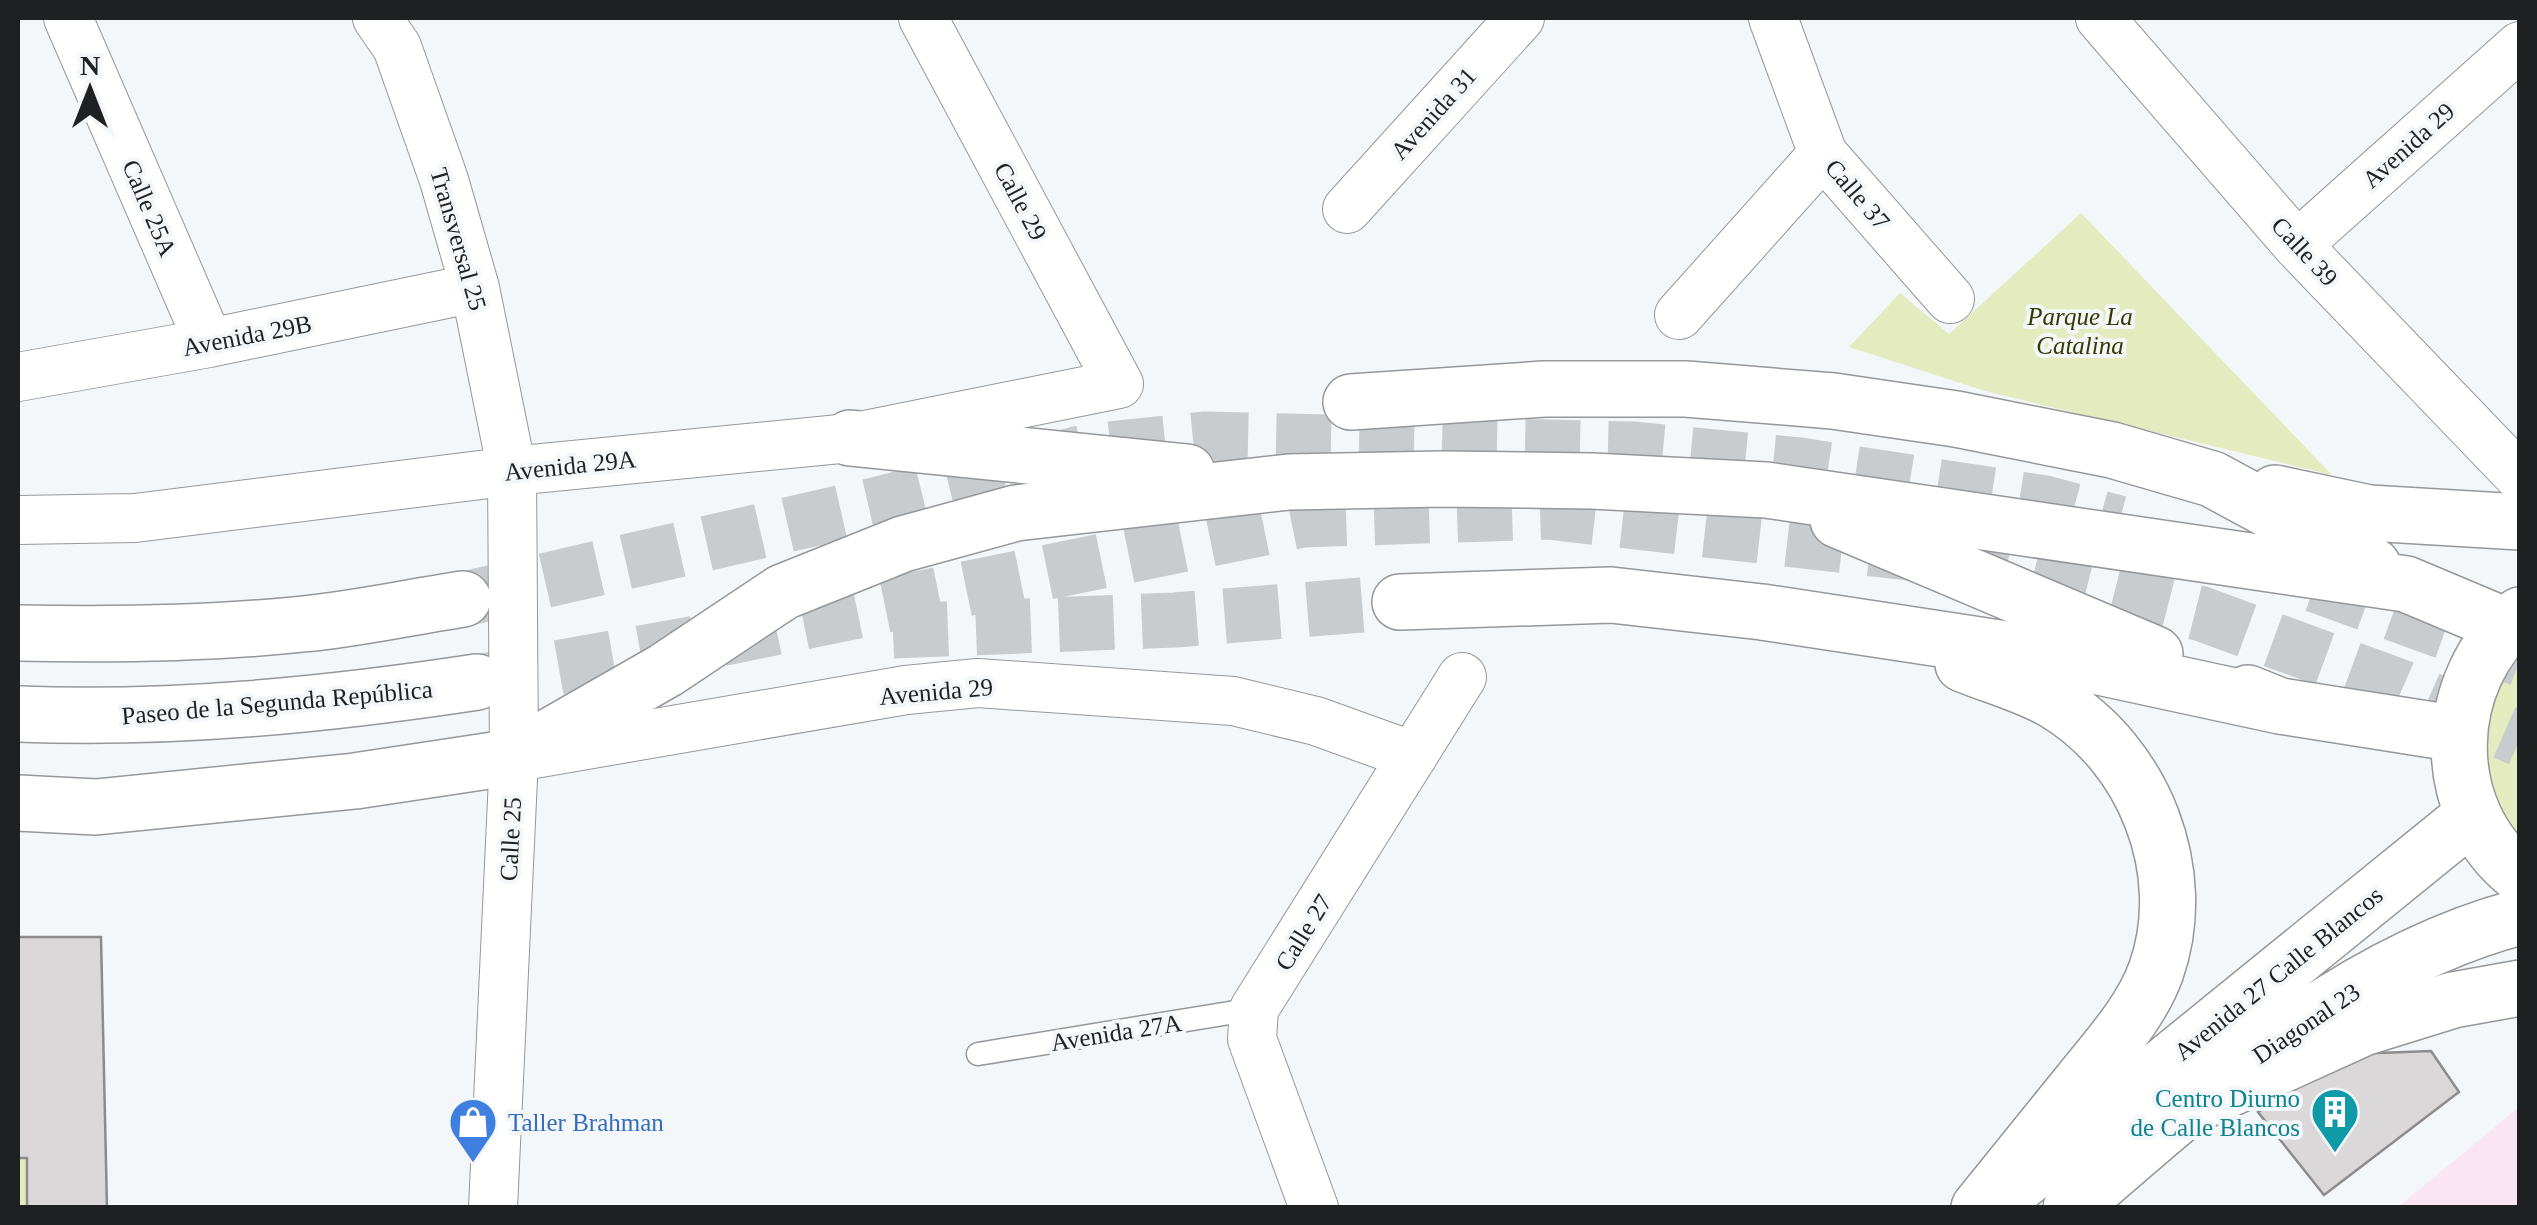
<svg xmlns="http://www.w3.org/2000/svg" width="2537" height="1225" viewBox="0 0 2537 1225" font-family="Georgia,serif">
	<rect width="100%" height="100%" fill="#f4f7fa"/>
	<path fill="#fbe5f3" d="M2519,1107v100h-121z"/>
	<path fill="#e4ebbf" d="M2081,213l251,262 -347,-84 -136,-44 51,-54 49,41z
		M2519,657v187c-41,-61 -48,-127 0,-187z
		M18,1158h9v49h-9z"/>
	<path fill="#dbd8da" stroke="#8e8b8d" stroke-width="2.5" d="M18,937h83l6,271h-80v-50h-9z
		M2431,1051l28,41 -135,103 -66,-83 94,-58z"/>
	<g fill="none" stroke-linecap="round" stroke-linejoin="round">
		<path stroke="#c9cccf" stroke-width="55" stroke-dasharray="55 28" stroke-linecap="butt" d="M2315,585l205,74
			M464,599l410,-94 215,-54 115,-12 428,10 168,16 245,38 74,20
			M893,631l282,-11 225,-18
			M477,682l248,-44 578,-118 245,-8 458,52 196,50 199,73 119,52"/>
		<g stroke="#95979a" stroke-width="25">
			<path id="service" d="M978,1054l276,-45"/>
		</g>
		<g stroke="#95979a" stroke-width="50">
			<path id="minor" d="M68,18l141,325
				M377,18l20,29 47,133 31,108 37,183 2,286 -21,451
				M1773,18l50,136 127,145
				M2100,18l197,227 223,232
				M1347,209l173,-191
				M2297,245l223,-199
				M1679,315l144,-161
				M18,377l191,-34 266,-55
				M18,520l117,-2 377,-47 338,-33 269,-54 -196,-366
				M528,755l378,-65 72,-7 255,18 83,20 97,35
				M1314,1208l-62,-169 2,-30 208,-332"/>
		</g>
		<g stroke="#95979a" stroke-width="58">
			<path id="secondary" d="M2520,615c-79,65 -83,195 0,260
				M2006,1194l467,-379
				M2071,1208c133,-115 274,-245 449,-291"/>
		</g>
		<g stroke="#95979a" stroke-width="58">
			<path id="trunk" d="M1351,402l193,-13h142l147,12 123,18 156,31 100,29 161,87
				M850,438l337,34
				M2275,493l94,20 151,9
				M1838,520l317,134
				M1400,602l211,-7 151,17 277,42 241,52
				M18,633c95,2 190,1 285,-9 54,-5 107,-17 160,-25
				M1963,664c29,12 63,21 91,37 90,53 137,171 102,270 -15,42 -49,78 -76,112 -34,42 -67,83 -101,125
				M2248,693l32,13 178,28
				M18,714c153,6 307,-9 459,-32
				M18,803l78,4 259,-26 159,-24 152,-87 117,-78 120,-48 113,-31 273,-31 153,-3 150,2 174,9 640,94 100,42
				M2187,1108l176,-80 90,-28 67,-12"/>
		</g>
		<use href="#service" stroke="#fff" stroke-width="22"/>
		<use href="#minor" stroke="#fff" stroke-width="48"/>
		<use href="#secondary" stroke="#fff" stroke-width="55"/>
		<use href="#trunk" stroke="#fff" stroke-width="55"/>
	</g>
	<defs>
		<g id="building-pin" transform="scale(2.5)"><path d="M0 17L-7.5 6A9.5 9.5 0 1 1 7.5 6Z" fill="#0f9aa8" stroke="#f4f7fa"/><path d="M-4-6H4V6H1V3H-1V6H-4ZM-2.5-4.3h1.7v1.8h-1.7ZM.8-4.3h1.7v1.8H.8ZM-2.5-1h1.7V.8h-1.7ZM.8-1h1.7V.8H.8Z" fill="#fff"/></g>
		<g id="shop-pin" transform="scale(2.5)"><path d="M0 17L-7.5 6A9.5 9.5 0 1 1 7.5 6Z" fill="#3f7fe0" stroke="#f4f7fa"/><path d="M-5-2.5h2.3a2.7 3.5 0 0 1 5.4 0H5L5.5 6h-11ZM-1.5-2.5h3a1.5 2.3 0 0 0-3 0Z" fill="#fff"/></g>
	</defs>
	<g fill-rule="evenodd">
		<use href="#building-pin" x="2335" y="1112"/>
		<use href="#shop-pin" x="473" y="1122"/>
	</g>
	<g text-anchor="middle" stroke-width="8" stroke-linejoin="round" paint-order="stroke">
		<g font-size="25" fill="#1f2021" stroke="#f4f7fa">
			<text transform="translate(1433 113) rotate(-48)" y="9">Avenida 31</text>
			<text transform="translate(2408 145) rotate(-42)" y="9">Avenida 29</text>
			<text transform="translate(1858 194) rotate(49)" y="9">Calle 37</text>
			<text transform="translate(1021 201) rotate(62)" y="9">Calle 29</text>
			<text transform="translate(150 208) rotate(67)" y="9">Calle 25A</text>
			<text transform="translate(459 239) rotate(74)" y="9">Transversal 25</text>
			<text transform="translate(2305 251) rotate(47)" y="9">Calle 39</text>
			<text transform="translate(247 335) rotate(-11)" y="9">Avenida 29B</text>
			<text transform="translate(570 465) rotate(-6)" y="9">Avenida 29A</text>
			<text transform="translate(936 691) rotate(-5)" y="9">Avenida 29</text>
			<text transform="translate(277 702) rotate(-5)" y="9">Paseo de la Segunda República</text>
			<text transform="translate(510 839) rotate(-87)" y="9">Calle 25</text>
			<text transform="translate(1303 932) rotate(-58)" y="9">Calle 27</text>
			<text transform="translate(2278 973) rotate(-39)" y="9">Avenida 27 Calle Blancos</text>
			<text transform="translate(2306 1023) rotate(-34)" y="9">Diagonal 23</text>
			<text transform="translate(1116 1032) rotate(-9)" y="9">Avenida 27A</text>
		</g>
		<g font-size="25" font-style="italic" fill="#363a01" stroke="#f4f7fa">
			<text x="2080" y="325">Parque La<tspan x="2080" dy="29">Catalina</tspan></text>
		</g>
		<g font-size="25" fill="#0d838f" stroke="#f4f7fa" text-anchor="end">
			<text x="2300" y="1107">Centro Diurno<tspan x="2300" dy="29">de Calle Blancos</tspan></text>
		</g>
		<g font-size="25" fill="#366cbe" stroke="#f4f7fa" text-anchor="start">
			<text x="508" y="1131">Taller Brahman</text>
		</g>
	</g>
	<rect width="2537" height="1225" fill="none" stroke="#1f2021" stroke-width="40"/>
	<g transform="translate(90 90)" stroke="#f4f7fa" stroke-width="8" paint-order="stroke">
	<path d="M0-8L18 38L0 25L-18 38Z" fill="#1f2021"/>
	<text y="-15" font-size="28" font-weight="bold" text-anchor="middle" fill="#1f2021">N</text>
	</g>
</svg>
